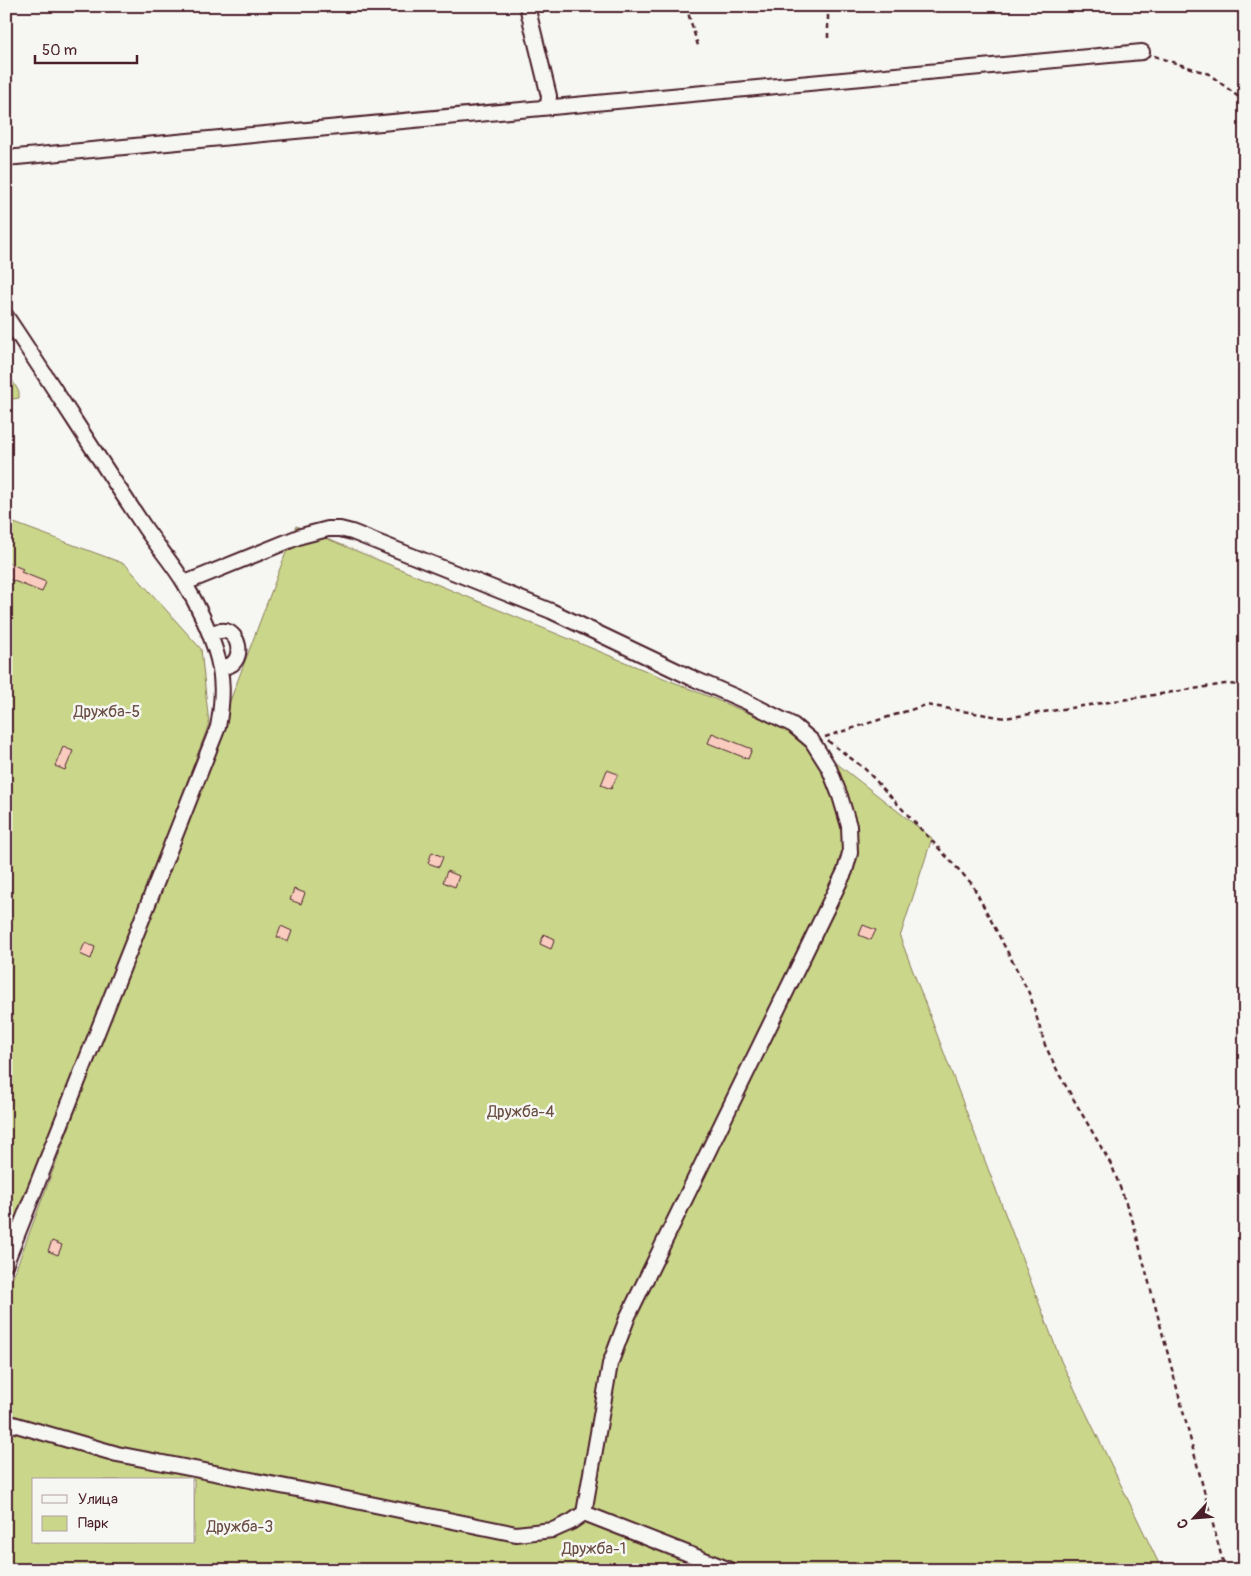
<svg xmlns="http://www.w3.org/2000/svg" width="1251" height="1576" viewBox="0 0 1251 1576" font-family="Pangolin,sans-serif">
	<rect width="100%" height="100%" fill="#f6f6f2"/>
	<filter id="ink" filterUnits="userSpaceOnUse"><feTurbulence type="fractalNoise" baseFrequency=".02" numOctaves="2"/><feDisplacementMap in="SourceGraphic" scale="10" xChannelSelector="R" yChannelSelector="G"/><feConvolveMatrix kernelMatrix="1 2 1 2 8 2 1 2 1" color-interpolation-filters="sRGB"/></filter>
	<g filter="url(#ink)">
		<path fill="#cad78a" stroke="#8a7b5a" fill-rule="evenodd" d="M6,370l13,22v6l-13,2z
			M6,520l119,44 76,85 8,75 -203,537z
			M296,526l503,208 133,104 -32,99 161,424 101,209h-1156v-275zM34,1480h160v62h-160z"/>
		<path fill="#facbbf" stroke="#4a1f2b" d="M6,562l17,7 -2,3 25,10 -4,10 -36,-14z
			M712,733l40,16 -4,10 -40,-16z
			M63,747l10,4 -8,19 -10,-4z
			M607,770l11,4 -7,15 -10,-4z
			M432,852l11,5 -4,10 -11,-4z
			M447,871l12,5 -4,11 -12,-5z
			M294,889l11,4 -4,11 -11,-4z
			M863,925l13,5 -5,10 -12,-5z
			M281,926l11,5 -4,11 -11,-5z
			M544,934l11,5 -4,10 -11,-5z
			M85,943l10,4 -4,12 -11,-5z
			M52,1241l10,4 -4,10 -10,-4z"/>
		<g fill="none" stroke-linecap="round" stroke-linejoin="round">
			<g stroke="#4a1f2b" stroke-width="18">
				<path id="minor" d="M527,6l22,90 -1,11
					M6,158l1136,-106
					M6,316c47,70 92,142 139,212 13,19 28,36 40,56 12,20 23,43 30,65 9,27 8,51 3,78l-212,536
					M210,633c4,-1 11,-3 16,-2 13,4 17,24 6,33 -3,2 -8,3 -11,4
					M6,1422l111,32 195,38 204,42 37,-4 18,-8 13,-9 26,-149 18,-48 217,-445 5,-18 -1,-27 -9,-30 -11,-28 -17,-27 -19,-16 -48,-24 -55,-24 -139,-66 -199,-79 -12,-3h-12l-27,7 -116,47
					M584,1513l146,57"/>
			</g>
			<path stroke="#4a1f2b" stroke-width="2.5" stroke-dasharray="5 4" stroke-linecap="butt" d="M686,6l13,43
				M828,6v32
				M1154,56l55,18 36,28
				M825,737l101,-32 79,13 220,-34 20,1
				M828,741l37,28 107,115 58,111 15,50 14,29 53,92 21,56 92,348"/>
			<use href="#minor" stroke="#f6f6f2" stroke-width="14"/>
		</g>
	</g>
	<g text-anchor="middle" stroke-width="5" stroke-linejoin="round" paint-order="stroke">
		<g font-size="16" fill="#6a4d43" stroke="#f6f6f2">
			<text x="107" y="717">Дружба-5</text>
			<text x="521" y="1117">Дружба-4</text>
			<text x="240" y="1532">Дружба-3</text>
			<text x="594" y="1554">Дружба-1</text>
		</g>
	</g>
	<rect width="1251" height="1576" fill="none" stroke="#f6f6f2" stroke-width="25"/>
	<rect x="12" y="12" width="1226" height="1551" fill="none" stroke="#4a1f2b" stroke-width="2" filter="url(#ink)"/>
	<rect x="32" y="1478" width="162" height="65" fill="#f6f6f2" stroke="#b1a0a2"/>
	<rect x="42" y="1495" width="25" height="8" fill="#f6f6f2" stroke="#b1a0a2"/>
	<text x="78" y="1504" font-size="15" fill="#4a1f2b">Улица</text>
	<rect x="42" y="1516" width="25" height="15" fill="#cad78a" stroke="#b1a0a2"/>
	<text x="78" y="1528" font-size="15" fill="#4a1f2b">Парк</text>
	<g transform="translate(1194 1518) rotate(244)" stroke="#f6f6f2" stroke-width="4" paint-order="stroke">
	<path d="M0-4L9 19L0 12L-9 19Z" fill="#4a1f2b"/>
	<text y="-8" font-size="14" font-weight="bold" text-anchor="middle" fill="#4a1f2b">С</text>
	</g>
	<path d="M35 55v8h102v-8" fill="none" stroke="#4a1f2b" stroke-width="2.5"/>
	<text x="42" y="55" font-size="15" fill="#4a1f2b" stroke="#f6f6f2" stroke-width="4" paint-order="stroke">50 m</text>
</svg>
